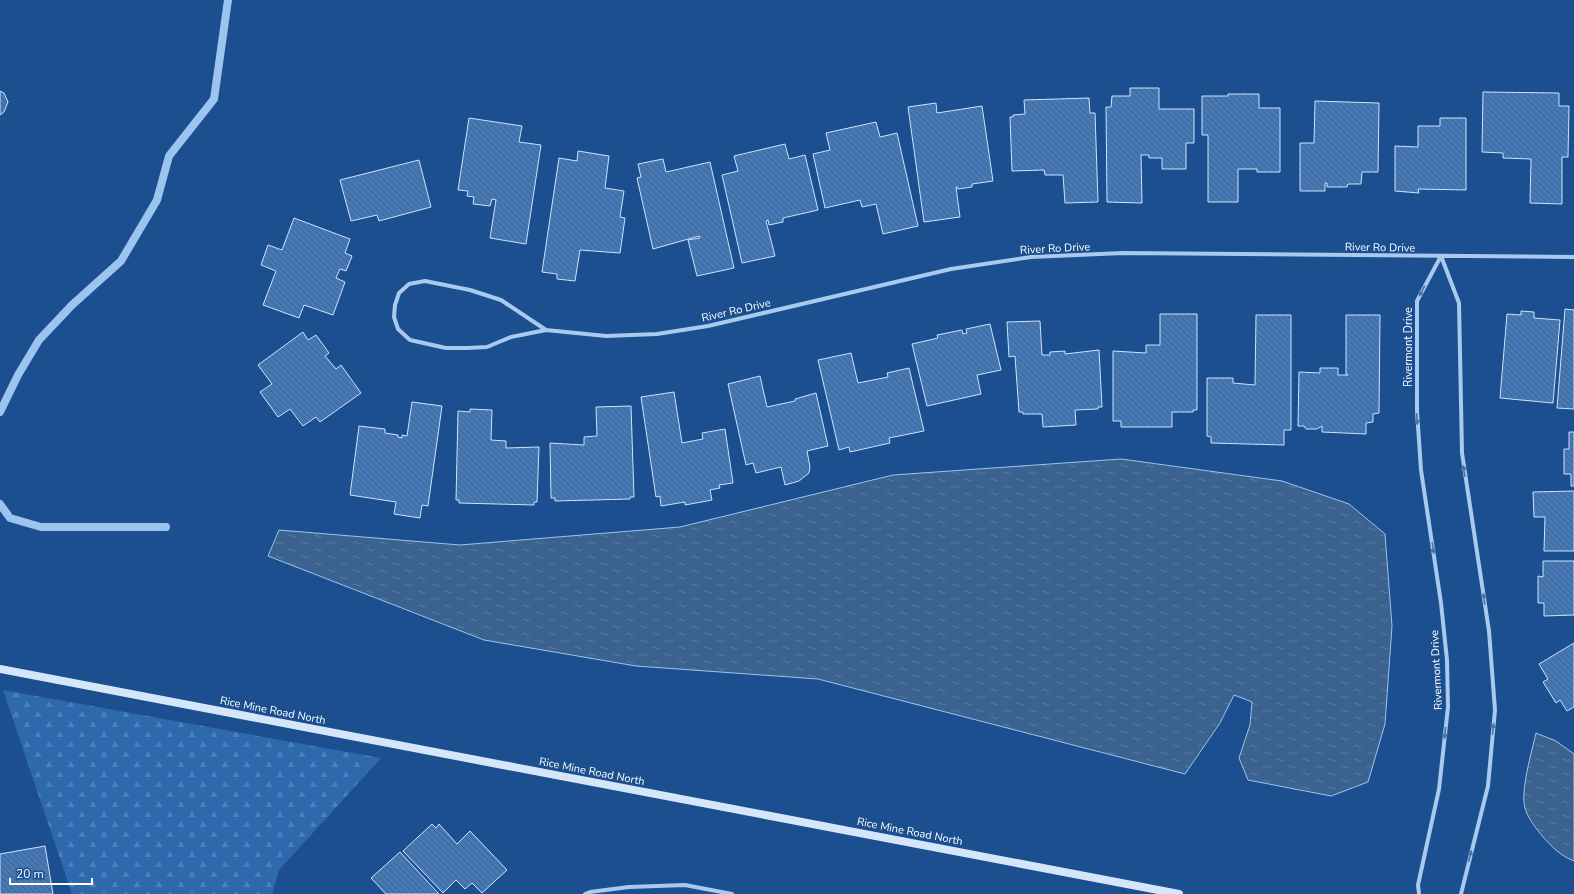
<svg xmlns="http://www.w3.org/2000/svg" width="1574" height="894" viewBox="0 0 1574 894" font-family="'Nunito Sans',sans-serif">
	<defs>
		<pattern id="forest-firs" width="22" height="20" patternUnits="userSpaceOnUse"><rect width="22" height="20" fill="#2e69ad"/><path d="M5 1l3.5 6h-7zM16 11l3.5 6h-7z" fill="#4d80b9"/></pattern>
		<pattern id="water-ripples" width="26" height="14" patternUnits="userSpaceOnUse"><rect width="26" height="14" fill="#3c6290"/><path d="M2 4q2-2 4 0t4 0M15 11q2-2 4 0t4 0" fill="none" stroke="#597aa1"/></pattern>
		<pattern id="building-back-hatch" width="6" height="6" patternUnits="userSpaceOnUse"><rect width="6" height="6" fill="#4478b7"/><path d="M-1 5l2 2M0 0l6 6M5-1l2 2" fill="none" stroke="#486282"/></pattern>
	</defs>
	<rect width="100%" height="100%" fill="#1b4f8f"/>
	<path fill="url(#forest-firs)" d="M3,690l378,68 -102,112 -7,24h-200z"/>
	<path fill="url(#water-ripples)" stroke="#9cc4f0" d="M1121,459l161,22 67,23 36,30 7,92 -7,98 -17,58 -37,14 -83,-16 -9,-22 11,-33 2,-23 -18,-7 -14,28 -35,51 -367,-95 -182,-13 -152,-26 -216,-84 11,-26 181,15 220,-18 213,-52z
		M1536,733l20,8 18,13v107c-13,-5 -22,-14 -31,-24 -7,-9 -15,-18 -18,-29 -5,-17 7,-57 11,-75z"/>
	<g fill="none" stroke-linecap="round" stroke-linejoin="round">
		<path stroke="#9cc4f0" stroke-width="8" d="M0,412l18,-37 21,-35 33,-35 49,-44 36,-61 12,-44 45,-57 14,-99
			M0,504l10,14 31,9h125"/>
	</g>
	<path fill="url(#building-back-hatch)" stroke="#cfe3fa" d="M1130,88h29v21h35v34h-8v26h-24v-11h-13v-3h-8l1,48 -35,-1 -1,-95h5l1,-11h18z
		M0,91l4,2 4,9 -4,10 -4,3z
		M1483,92l76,1v13h10l-1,51h-6v47l-32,-1 1,-44 -28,-1v-5l-21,-1z
		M1228,94h31v14h21v64h-23v-3h-19v33h-30v-67h-6v-39h26z
		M1089,98l1,15h5l3,89 -33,1 -2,-28h-18l-1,-5 -32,1 -2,-54h3v-2l12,-1 -1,-14z
		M1315,101l64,2 -1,69h-16l-1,12h-13l-1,3h-20v-4h-2v8h-25v-48h14z
		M936,103l1,10 45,-7 11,75 -21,3v3l-14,2 -1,-2h-1l4,30 -36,5 -16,-115z
		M469,118l53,8 -3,16 22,3 -15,99 -36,-6 6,-38 -4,-1 -2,7 -17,-2 1,-7 -7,-1 1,-5 -10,-1z
		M1440,118h26v72l-48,-1 1,4 -24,-2v-45l23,1v-21h22z
		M876,122l4,15 17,-4 21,93 -35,8 -7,-30 -14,3 -2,-7 -35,8 -12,-54 17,-4 -4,-17z
		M785,144l4,15 16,-4 13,55 -35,8v4l-14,3 -1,-5 -2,1 9,35 -33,7 -20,-88 16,-4 -4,-15z
		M578,151l31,5 -4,32 19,3 -4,26 5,1 -5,35 -40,-3 -5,31 -18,-2v-5l-15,-2 17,-114 18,3z
		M663,159l3,13 44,-10 24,106 -37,8 -9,-36 12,-2 -1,-2 -46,13 -16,-71 4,-1 -3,-13z
		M419,160l12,47 -52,14 -2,-6 -26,6 -11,-41z
		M294,218l56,21 -5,14 7,3 -6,15 -6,-2 -4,9 9,4 -12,33 -29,-10 -5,13 -36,-13 13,-34 -15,-6 7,-20 14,5z
		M1565,309l9,1v99l-17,-1z
		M1521,311l13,1v6l26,2 -7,83 -53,-5 7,-84 14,1z
		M1160,314h37v96h-4v2h-21v15h-51v-6h-8v-70l33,2v-8h14z
		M1256,315h35v115h-7v15l-73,-2v-6l-4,-1v-58h26v5l22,2z
		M1346,315h34l-1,98 -6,1v8l-7,1v11l-44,-2v-6l-5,3h-11l-2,-3h-6l1,-54 21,1v-5h18v7h10l-2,-1z
		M1040,321l2,34h8v-3l15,-1v3l34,-4 3,57h-4v2l-23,1 1,15 -33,2 -1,-13h-19v-2h-4l-4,-56 -6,1 -2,-35z
		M990,324l11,46 -24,5 4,19 -54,12 -15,-62 26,-6 -1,-3 25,-5 1,4 4,-1 -1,-4z
		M303,332l5,8 8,-5 13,18 -4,3 11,13 5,-4 20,28 -41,29 -4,-5 -13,9 -13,-17 -12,8 -18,-25 12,-8 -14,-19z
		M851,353l7,30 30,-6 -1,-4 22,-5 15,63 -35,7 1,5 -40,9 -1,-5 -10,3 -21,-90z
		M760,376l7,31 28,-6v-2l21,-6 12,53 -21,5 3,16 -1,6 -10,8 -14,4 -4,-18 -25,6 -3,-10 -7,2 -18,-81z
		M674,392l8,51 21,-4 -1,-6 23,-4 8,54 -14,2 1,3 -10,2 2,10 -27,5v-3l-24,4 -1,-10 -4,1 -15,-100z
		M412,402l30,4 -14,100 -6,-1 -2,13 -26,-4 2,-12 -46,-7 9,-69 26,3v4l13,2v2l4,1v-3l5,1z
		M631,406l3,91h-4v2l-75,2v-3h-4l-1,-55 34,2v-8l13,-1 -1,-29z
		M470,409l22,1 -1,30 15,1v7l33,-1 -2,55h-3v3l-75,-2v-3h-3l2,-89 12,1z
		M1569,432h5v54h-3v-12h-7v-25h5z
		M1574,491v60h-30l1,-34h-11l-1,-25z
		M1543,561h31v54l-30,1v-13h-6v-27l5,1z
		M1574,643v64l-7,4 -7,-11 -4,3 -13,-21 5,-3 -9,-15z
		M432,824l4,4 3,-4 18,20 13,-13 37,39 -25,23 -10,-10 -7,6 -9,-9 -13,13 -40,-42z
		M45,846l8,48h-53v-40z
		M400,852l39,42h-53l-15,-16z"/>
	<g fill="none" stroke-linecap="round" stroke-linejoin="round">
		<path stroke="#a9c9ee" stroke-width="4" d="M1441,256l18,47 3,150 27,178 6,79 -7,76 -27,108
			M425,281l45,9 31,10 45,30 -35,7 -24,10 -20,1h-21l-36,-8 -12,-11 -4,-12 1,-12 4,-12 10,-9z
			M546,330l60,6 51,-2 51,-8 243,-57 80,-12 92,-4 451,4
			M585,894l5,-2 39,-5 56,-2 47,9
			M1419,894l-1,-9 21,-96 9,-82 -1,-47 -6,-57 -20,-133 -4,-59v-110l24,-45"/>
		<path stroke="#d6e6fa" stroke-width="8" d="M0,669l1179,225"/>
	</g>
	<defs><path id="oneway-solid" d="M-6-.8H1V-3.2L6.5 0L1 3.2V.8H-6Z"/></defs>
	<g fill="#4674ac">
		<use href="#oneway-solid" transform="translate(1422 291) rotate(118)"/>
		<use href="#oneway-solid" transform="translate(1417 419) rotate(86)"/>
		<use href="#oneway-solid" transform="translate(1464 471) rotate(-99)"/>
		<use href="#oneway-solid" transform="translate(1433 548) rotate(81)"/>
		<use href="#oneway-solid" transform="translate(1484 599) rotate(-98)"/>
		<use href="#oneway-solid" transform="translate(1493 729) rotate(-85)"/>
		<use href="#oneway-solid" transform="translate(1445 733) rotate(96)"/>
		<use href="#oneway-solid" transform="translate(1470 856) rotate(-76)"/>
	</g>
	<g text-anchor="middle" stroke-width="3.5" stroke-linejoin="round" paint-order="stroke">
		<g font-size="11" fill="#fff" stroke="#1b4f8f">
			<text transform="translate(1380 247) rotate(1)" y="4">River Ro Drive</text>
			<text transform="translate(1055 248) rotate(-3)" y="4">River Ro Drive</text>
			<text transform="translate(736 310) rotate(-13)" y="4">River Ro Drive</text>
			<text transform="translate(1408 347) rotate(-90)" y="4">Rivermont Drive</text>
			<text transform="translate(1436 670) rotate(-93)" y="4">Rivermont Drive</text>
			<text transform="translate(273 710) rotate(11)" y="4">Rice Mine Road North</text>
			<text transform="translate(592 771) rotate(11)" y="4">Rice Mine Road North</text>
			<text transform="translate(910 831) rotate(11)" y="4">Rice Mine Road North</text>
		</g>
	</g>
	<path d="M10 878v6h82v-6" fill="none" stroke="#ffffff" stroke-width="2"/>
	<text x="16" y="878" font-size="12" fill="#ffffff" stroke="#1b4f8f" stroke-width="3" paint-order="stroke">20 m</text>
</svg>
